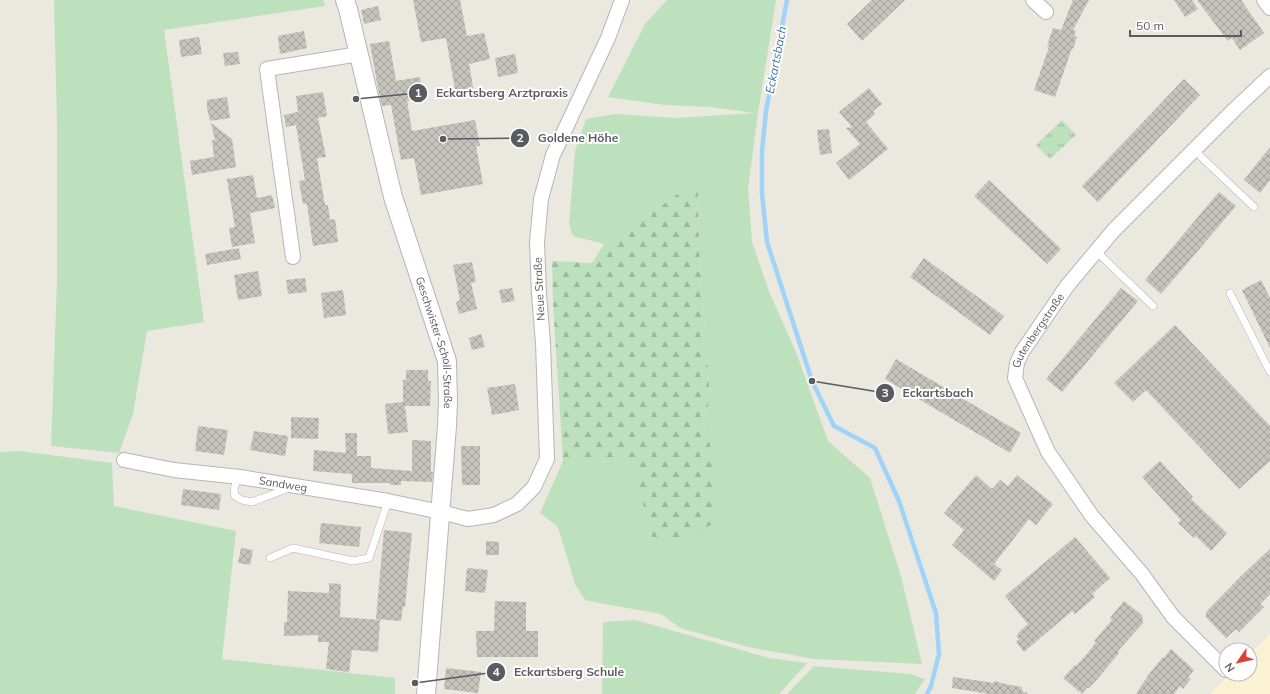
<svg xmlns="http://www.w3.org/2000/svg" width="1270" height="694" viewBox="0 0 1270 694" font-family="Mulish,sans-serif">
	<defs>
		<pattern id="forest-firs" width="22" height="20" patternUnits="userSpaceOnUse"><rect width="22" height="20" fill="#bde1bd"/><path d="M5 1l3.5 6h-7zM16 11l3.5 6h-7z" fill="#9cba9d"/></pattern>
		<pattern id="park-tufts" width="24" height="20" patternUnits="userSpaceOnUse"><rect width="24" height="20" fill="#bde1bd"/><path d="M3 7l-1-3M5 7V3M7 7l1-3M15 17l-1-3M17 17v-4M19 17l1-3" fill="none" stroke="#9cba9d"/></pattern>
		<pattern id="building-cross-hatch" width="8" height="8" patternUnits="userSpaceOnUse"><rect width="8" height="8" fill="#c6c3bd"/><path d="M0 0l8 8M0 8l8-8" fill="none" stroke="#a4a29d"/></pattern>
	</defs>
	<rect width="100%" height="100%" fill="#ebe8df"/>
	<path fill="#fbf2d4" d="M1270,634v60h-60l20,-20h20v-20z"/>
	<path fill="#bde1bd" d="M54,0h269l2,6 -161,24 40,292 -57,9 -14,83 -14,39 -68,-7 6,-164v-158z
		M667,0h109l-18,113 -10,76 4,53 18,52 26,58 32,89 42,37 31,98 21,88 -108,-5 -66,-12 -68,-19 -19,-14 -67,-12 -9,-2 -10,-16 -16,-54 -3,-5 -16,-12 23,-52 69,1 20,76 63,-79 -11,-32 6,-32 -11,-145 -1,-61 -12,-1 -35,25 -47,31 -31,-8 -4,-12 6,-73 11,-32 29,-5 61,4 79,-5 -45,-6 -45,-2 -57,-8 37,-73z
		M19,451l93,12 2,43 122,25 -14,128 173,19v16h-395v-242z
		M635,620l134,38 38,5 -28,31h-177l1,-72z
		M814,666l96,8 15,5 -10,15h-128z"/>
	<path fill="url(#forest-firs)" d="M686,188l12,1 1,61 11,145 -6,32 11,32 -3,65 -22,13 -38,1 -20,-76 -69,-1 -10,-158 -1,-42 40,2 12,-19 47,-31z"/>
	<path fill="url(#park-tufts)" d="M1062,120l14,15 -26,24 -14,-14z"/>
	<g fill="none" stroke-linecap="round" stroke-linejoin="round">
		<path stroke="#a1d3f9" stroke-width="4.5" d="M787,0l-21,111 -4,40v43l5,48 45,139 22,45 41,22 24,53 37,112 3,41 -8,32 -4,8"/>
	</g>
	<path fill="url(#building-cross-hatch)" d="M413,0h47l7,36 17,-3 6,26 -21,5 5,28 -18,3 -10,-57 -25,4z
		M872,0h33l-43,41 -15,-17z
		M1073,0h16l-16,30 3,1 -2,5 3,1 -4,12 -1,-1 -17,49 -21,-7 15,-43 -2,-1 6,-18 8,2z
		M1174,0h18l6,9 -13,8z
		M1197,0h44l23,33 -24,17 -8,-12 -4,3z
		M378,6l3,14 -17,4 -3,-14z
		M304,31l3,17 -27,6 -2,-18z
		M199,37l3,17 -21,3 -2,-17z
		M389,41l7,40 24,-4 4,20 -17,4 5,30 63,-11 5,26h-4l7,38 -62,11 -7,-37 -13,2 -10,-55 -9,1 -4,-18 -8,-44z
		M238,52l2,12 -15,2 -2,-13z
		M515,54l3,19 -20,4 -3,-19z
		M1184,79l16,16 -102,107 -16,-16z
		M869,88l13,16 -9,7 2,3 -9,8 22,27 -39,31 -13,-17 24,-19 -14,-16 6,-1 -13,-15z
		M323,92l4,24 -9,2 8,39 -9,1 8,47h3l2,15 5,-1 3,23 -25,4 -6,-42h-4l-4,-23 6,-1 -9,-55 -10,2 -2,-12 14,-3 -2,-16z
		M227,97l3,21 -20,3 -3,-13v-8z
		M211,123l21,16 4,28 -44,8 -2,-14 24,-4 -2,-17h3z
		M829,129l3,24 -12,2 -3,-25z
		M1270,147v33l-10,13 -16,-13z
		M253,175l4,23 15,-3 3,13 -25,5 5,30 -23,4 -3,-19 6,-1 -8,-48z
		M989,180l72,69 -14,15 -73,-68z
		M1219,192l17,14 -75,88 -16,-14z
		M239,248l2,11 -34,6 -2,-11z
		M924,258l80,58 -14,19 -80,-58z
		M472,262l4,20 -5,1 6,26 -18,5 -3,-12 4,-2 -7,-35z
		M258,271l4,25 -24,4 -4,-25z
		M305,278l2,14 -19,2 -2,-14z
		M1261,280l9,18v50l-28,-58z
		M512,288l3,13 -13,2 -3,-13z
		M1121,288l17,13 -76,91 -16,-13z
		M343,290l3,25 -22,3 -3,-25z
		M1175,325l95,101v35l-31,28 -93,-99 -13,12 -19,-19z
		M481,334l4,13 -13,3 -3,-12z
		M896,359l125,74 -11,20 -125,-74z
		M406,370h22v11h3l-1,25h-25l3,26 -20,2 -3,-30 18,-2v-22h3z
		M515,384l4,26 -27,5 -5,-27z
		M291,417l28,1 -1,21 -27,-1z
		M198,426l30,4 -4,25 -29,-4z
		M254,431l34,5 -3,20 -35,-6z
		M345,433h12v23h14v12l41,3v-31l19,1v31h2l-1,10 -31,-1v4h-11v-2h-38v-9l-39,-3 1,-21 32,3z
		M461,446h19v39h-18z
		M1160,461l33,36 -2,2 36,34 -16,18 -15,-15 -2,2 -16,-15 3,-3 -39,-43z
		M976,475l16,14 8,-9 8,6 9,-11 36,29 -17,21 -7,-6 -35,45 8,6 -8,11 -42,-36 12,-15 -20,-17z
		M183,489l38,5 -2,16 -38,-5z
		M321,523l40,4 -2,20 -40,-4z
		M384,530l28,3 -7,74h-2l-2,14 -25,-2z
		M1075,537l35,41 -18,16 3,3 -20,17 -3,-3 -48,41 -8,-10 3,-3 -3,-3 3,-2 -1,-1 10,-9 -23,-28z
		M486,541l13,1v13h-13z
		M241,548l12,2 -3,15 -12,-2z
		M1270,549v45l-10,10 4,3 -25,25 -3,-3 -10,9 -20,-21v-5l36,-37z
		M467,568l21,2 -3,23 -20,-2z
		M329,583l12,1 -1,33 40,3 -2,32 -26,-2 -3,22 -23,-3 3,-27h-11v-7l-34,1v-14h3l1,-31 41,2z
		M495,601l31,1v29h12v26h-61l-1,-26h18z
		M1124,601l18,14 1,8 -25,28 1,2 -19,23 -11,12 -1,-1 -6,7 -19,-16 12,-13 1,1 11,-12 9,-12 -2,-1 18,-21 -2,-2z
		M1171,649l23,21 -6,7 3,2 -8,10 -3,-3 -6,8h-38l13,-20 14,-17 1,1z
		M446,668l35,4 -3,21 -34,-4z
		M953,677l41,6 1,-2 10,3 17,3v4l6,2 -1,1h-38l-37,-6z"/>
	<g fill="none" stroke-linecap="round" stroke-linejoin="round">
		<g stroke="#b2b6ba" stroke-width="8">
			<path id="service" d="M1194,150l60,57
				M1096,251l57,55
				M1230,293l40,79
				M240,477c-5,7 -7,10 -5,19l7,4 10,2 37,-14
				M270,558l23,-10 60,13 16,-3 19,-57"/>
		</g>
		<g stroke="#b2b6ba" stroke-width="16">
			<g id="minor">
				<path d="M1033,0l13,12"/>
				<path d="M1264,0l6,8"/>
				<path d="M293,257l-26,-188 92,-15"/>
				<path id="s1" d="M124,460l50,10 66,7 148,24 53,11 27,7 26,-4 23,-11 17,-17 13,-28 -4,-116 -4,-49 -2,-52 4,-43 12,-44 55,-117 14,-38"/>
				<path id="s2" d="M1226,670l-53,-53 -31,-43 -50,-58 -44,-64 -33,-74 2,-15 5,-11 45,-66 46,-55 123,-123 34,-32"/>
			</g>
		</g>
		<g stroke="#b2b6ba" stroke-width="20">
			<g id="tertiary">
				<path id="s3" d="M345,0l3,9 45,188 54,164 1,40 -1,25 -21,268"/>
			</g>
		</g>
		<use href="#service" stroke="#fff" stroke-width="7"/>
		<use href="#minor" stroke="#fff" stroke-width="14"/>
		<use href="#tertiary" stroke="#fff" stroke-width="18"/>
	</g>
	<g text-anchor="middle" stroke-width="4" stroke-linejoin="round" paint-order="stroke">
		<g font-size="11" fill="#585c60" stroke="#fff">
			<text transform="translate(539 289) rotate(-93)" y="4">Neue Straße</text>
			<text dy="4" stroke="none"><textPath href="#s2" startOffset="417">Gutenbergstraße</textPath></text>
			<text dy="4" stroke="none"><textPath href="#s3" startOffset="355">Geschwister-Scholl-Straße</textPath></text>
			<text dy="4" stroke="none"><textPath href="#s1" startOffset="161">Sandweg</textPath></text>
		</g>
		<g font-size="12" font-style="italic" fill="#4274a9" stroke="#fff">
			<text transform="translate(776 60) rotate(-79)" y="4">Eckartsbach</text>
		</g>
	</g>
	<path fill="none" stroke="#585c60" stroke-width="1.5" d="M356 99L418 93M443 139L520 138M812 381L885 393M415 683L496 672"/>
	<g fill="#585c60" stroke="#fff" stroke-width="1.5">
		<circle cx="356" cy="99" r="4"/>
		<circle cx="443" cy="139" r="4"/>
		<circle cx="812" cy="381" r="4"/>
		<circle cx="415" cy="683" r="4"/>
		<circle cx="418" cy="93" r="10"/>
		<circle cx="520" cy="138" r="10"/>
		<circle cx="885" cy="393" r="10"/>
		<circle cx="496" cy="672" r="10"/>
	</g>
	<g font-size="12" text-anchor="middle" font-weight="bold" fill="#fff">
		<text x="418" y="97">1</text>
		<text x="520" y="142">2</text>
		<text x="885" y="397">3</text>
		<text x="496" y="676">4</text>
	</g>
	<g font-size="12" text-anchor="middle" font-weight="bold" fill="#585c60" stroke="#fff" stroke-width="4" stroke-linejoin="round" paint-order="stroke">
		<text x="502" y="97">Eckartsberg Arztpraxis</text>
		<text x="578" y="142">Goldene Höhe</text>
		<text x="938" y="397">Eckartsbach</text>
		<text x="569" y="676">Eckartsberg Schule</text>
	</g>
	<g transform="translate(1238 662) rotate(236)"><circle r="19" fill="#ffffff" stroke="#bcbebf"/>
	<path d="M0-3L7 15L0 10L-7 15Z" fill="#dd3f33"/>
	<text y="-6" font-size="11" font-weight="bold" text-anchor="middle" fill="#585c60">N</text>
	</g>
	<path d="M1130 30v6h111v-6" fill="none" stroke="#585c60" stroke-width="2"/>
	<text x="1136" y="30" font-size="12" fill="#585c60" stroke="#ffffff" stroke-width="3" paint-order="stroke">50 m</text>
</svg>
